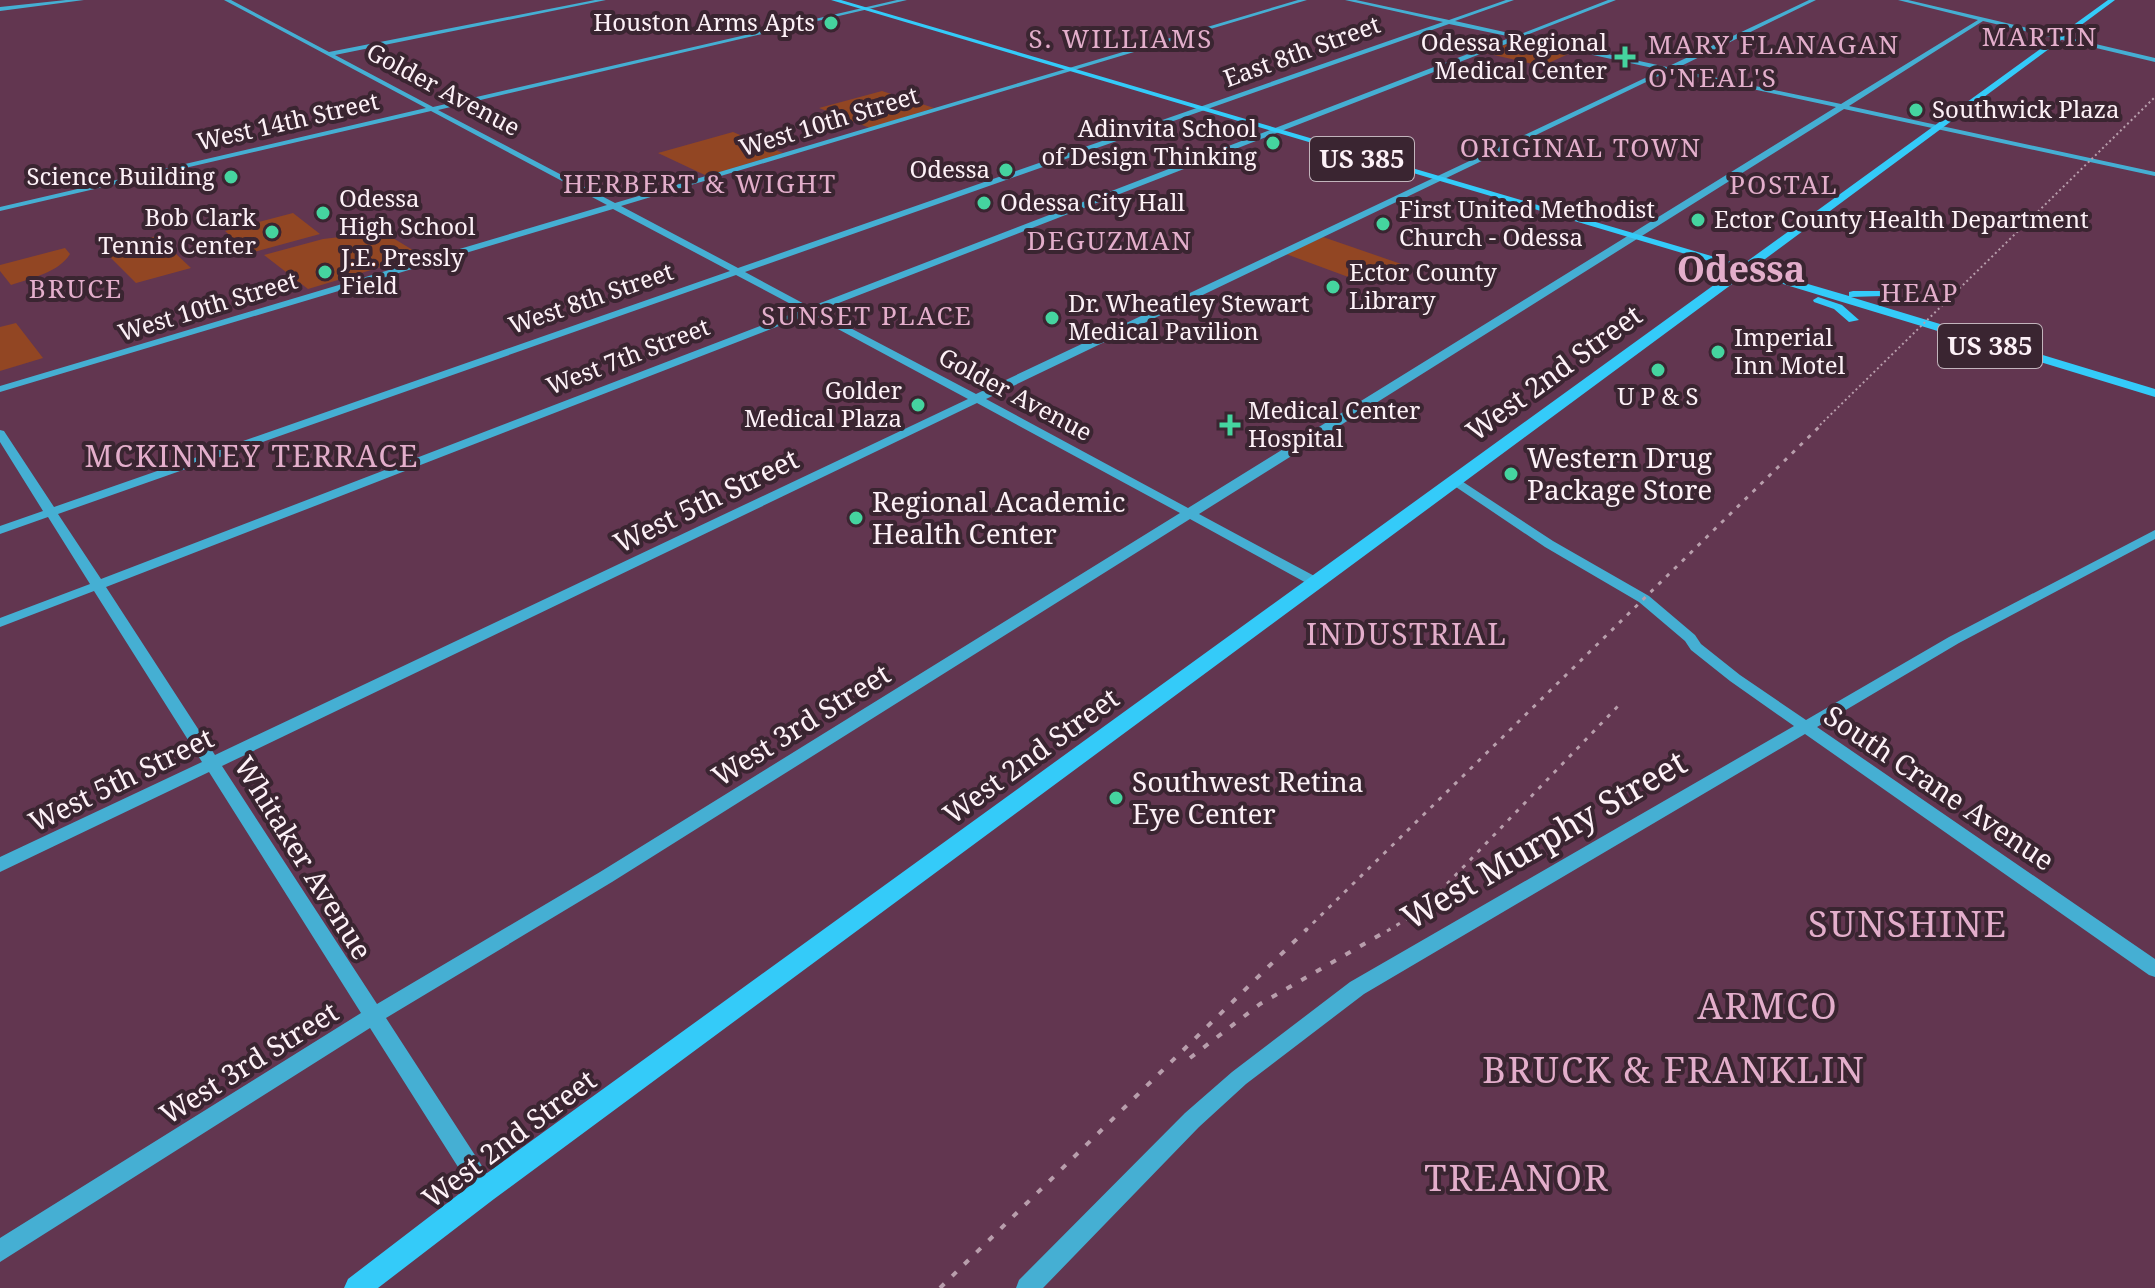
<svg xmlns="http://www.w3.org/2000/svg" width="2155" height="1288" viewBox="0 0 2155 1288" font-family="'Noto Serif',serif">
	<rect width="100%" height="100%" fill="#623650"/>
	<path fill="#924623" d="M1519,39l56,12 -33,15 -57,-13z
		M882,91l52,17 -64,20 -51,-20z
		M733,132l50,21 -76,23 -49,-23z
		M293,213l27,21 -70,19 -25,-22z
		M383,232l38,23 -113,34 -44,-34 59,-16z
		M157,236l34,32 -55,15 -33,-33z
		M1323,237l84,29 -37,19 -84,-31z
		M65,248l5,6c-12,19 -39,24 -59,31l-11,-14v-6z
		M16,323l27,35 -43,13v-44z"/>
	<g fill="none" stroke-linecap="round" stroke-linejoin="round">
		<path fill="#45afd3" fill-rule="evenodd" d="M66,0h18l-84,11v-4z
			M224,0h7l98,52 266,-52h11l-271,55 98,52 464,-107h10l-469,110 177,93 683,-203h9l-686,206 117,62 705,-246 -98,-22h11l93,20 57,-20h8l-59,21 63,14 90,-35h8l-92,36 143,31 142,-67h7l-141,69 166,35 137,-84 -80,-20h10l247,58v4l-172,-41 -134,85 306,66v4l-311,-67 -645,405 121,65 2,3 -2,3h-10l-120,-66 -578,363 -226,136 107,165 3,7 -3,7 -8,4 -8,-4 -107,-169 -370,234v-24l361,-225 -152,-241 -209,100v-15l202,-95 -108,-171 -94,36v-9l90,-34 -42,-67 -48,17v-8l43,-15 -43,-69v-12l4,1 50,76 676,-236 -117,-62 -613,183v-6l607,-181 -176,-94 -431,100v-4l426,-99zM1449,24l63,13 -702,270 -65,-35zM1519,39l143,31 -686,324 -158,-83zM1669,71l167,36 -648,401 -202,-109zM736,275l66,35 -701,269 -43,-65zM810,314l158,85 -753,356 -109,-168zM977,403l203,110 -580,359 -223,132 -155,-238z
			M1454,476l99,65 96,55 46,39 6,9 39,31 66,45 143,-83 206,-107v9l-196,104 -142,84 338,232v18l-6,-2 -344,-241 -441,260 -118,90 -47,43 -156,161h-27l3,-8 166,-167 47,-41 118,-90 444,-256 -64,-45 -39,-31 -6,-9 -46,-39 -94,-55 -95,-64 -2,-3z"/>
		<path fill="#34cbf9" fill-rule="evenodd" d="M831,0h10l901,265 366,-265h7l-362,268 96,28v-4l4,-1h34l1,2 -5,3 -32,1 304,92v8l-408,-124 -1253,926 -116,89h-34l4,-9 128,-98 1260,-912z
			M1818,297l24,8 17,15 -10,2 -15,-13 -20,-7 -1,-2z"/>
		<path stroke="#b89eac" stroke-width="2" stroke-dasharray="2 3" stroke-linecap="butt" d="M1820,425l335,-328"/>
		<path stroke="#b89eac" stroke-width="3" stroke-dasharray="4 7" stroke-linecap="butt" d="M1305,931l518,-508
			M1387,931l35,-21 198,-206"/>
		<path stroke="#b89eac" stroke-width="4" stroke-dasharray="6 11" stroke-linecap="butt" d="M1190,1058l70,-54 130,-75
			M940,1288l367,-359"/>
	</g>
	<g fill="#45d49f" stroke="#3a2531" stroke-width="3">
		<circle cx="831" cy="23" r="8"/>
		<path d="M1621 45h8v8h8v8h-8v8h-8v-8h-8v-8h8z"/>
		<circle cx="1916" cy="110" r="8"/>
		<circle cx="1273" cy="143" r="8"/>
		<circle cx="1006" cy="170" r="8"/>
		<circle cx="231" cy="177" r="8"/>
		<circle cx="984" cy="203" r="8"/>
		<circle cx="323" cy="213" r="8"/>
		<circle cx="1698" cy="220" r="8"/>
		<circle cx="1383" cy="224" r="8"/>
		<circle cx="272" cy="232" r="8"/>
		<circle cx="325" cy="272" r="8"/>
		<circle cx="1333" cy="287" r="8"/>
		<circle cx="1052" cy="318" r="8"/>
		<circle cx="1718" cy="352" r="8"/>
		<circle cx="1658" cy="370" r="8"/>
		<circle cx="918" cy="405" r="8"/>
		<path d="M1226 413h8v8h8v8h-8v8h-8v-8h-8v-8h8z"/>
		<circle cx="1511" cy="474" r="8"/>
		<circle cx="856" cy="518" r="8"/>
		<circle cx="1116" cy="798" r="8"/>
	</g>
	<g text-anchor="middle" stroke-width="8" stroke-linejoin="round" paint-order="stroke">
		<g font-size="24" fill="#fdf1f7" stroke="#3a2531" text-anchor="start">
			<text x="815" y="31" text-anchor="end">Houston Arms Apts</text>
			<text x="1607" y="51" text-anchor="end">Odessa Regional<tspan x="1607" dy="28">Medical Center</tspan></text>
			<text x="1932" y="118">Southwick Plaza</text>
			<text x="1257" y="137" text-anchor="end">Adinvita School<tspan x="1257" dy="28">of Design Thinking</tspan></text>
			<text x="990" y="178" text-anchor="end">Odessa</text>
			<text x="215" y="185" text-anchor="end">Science Building</text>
			<text x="339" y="207">Odessa<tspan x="339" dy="28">High School</tspan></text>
			<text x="1000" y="211">Odessa City Hall</text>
			<text x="1399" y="218">First United Methodist<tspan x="1399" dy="28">Church - Odessa</tspan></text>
			<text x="256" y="226" text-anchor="end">Bob Clark<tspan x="256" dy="28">Tennis Center</tspan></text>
			<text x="1714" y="228">Ector County Health Department</text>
			<text x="341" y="266">J.E. Pressly<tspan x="341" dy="28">Field</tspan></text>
			<text x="1349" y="281">Ector County<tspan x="1349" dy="28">Library</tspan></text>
			<text x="1068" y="312">Dr. Wheatley Stewart<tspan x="1068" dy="28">Medical Pavilion</tspan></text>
			<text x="1734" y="346">Imperial<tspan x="1734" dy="28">Inn Motel</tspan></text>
			<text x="902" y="399" text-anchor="end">Golder<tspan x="902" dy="28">Medical Plaza</tspan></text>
			<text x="1658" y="405" text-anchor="middle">U P &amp; S</text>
			<text x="1248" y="419">Medical Center<tspan x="1248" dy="28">Hospital</tspan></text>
		</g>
		<g font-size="24" fill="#fdf1f7" stroke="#3a2531">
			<text transform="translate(1302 52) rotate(-20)" y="8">East 8th Street</text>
			<text transform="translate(443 90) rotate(28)" y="8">Golder Avenue</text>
			<text transform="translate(288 122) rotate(-13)" y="8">West 14th Street</text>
			<text transform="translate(829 122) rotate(-17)" y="8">West 10th Street</text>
			<text transform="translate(591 299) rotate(-19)" y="8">West 8th Street</text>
			<text transform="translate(208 307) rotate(-17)" y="8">West 10th Street</text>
			<text transform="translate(628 357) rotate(-21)" y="8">West 7th Street</text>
			<text transform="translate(1015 395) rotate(28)" y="8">Golder Avenue</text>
		</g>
		<g font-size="26" letter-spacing="2" fill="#e3aecb" stroke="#3a2531">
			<text x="2040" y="46">MARTIN</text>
			<text x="1121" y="48">S. WILLIAMS</text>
			<text x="1774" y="54">MARY FLANAGAN</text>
			<text x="1713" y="87">O'NEAL'S</text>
			<text x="1581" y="157">ORIGINAL TOWN</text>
			<text x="700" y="193">HERBERT &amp; WIGHT</text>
			<text x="1784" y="194">POSTAL</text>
			<text x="1110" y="250">DEGUZMAN</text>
			<text x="76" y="298">BRUCE</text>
			<text x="1920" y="302">HEAP</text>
			<text x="867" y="325">SUNSET PLACE</text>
		</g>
		<g fill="#3a2531" stroke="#c2b4bc" stroke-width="2">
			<rect x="1310" y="137" width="104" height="44" rx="6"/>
			<rect x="1938" y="324" width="104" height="44" rx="6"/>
		</g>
		<g font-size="26" font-weight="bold" fill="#fdf1f7">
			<text x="1362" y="168">US 385</text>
			<text x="1990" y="355">US 385</text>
		</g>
		<g font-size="28" fill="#fdf1f7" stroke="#3a2531">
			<text transform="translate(1554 373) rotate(-36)" y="10">West 2nd Street</text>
			<text transform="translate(706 501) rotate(-26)" y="10">West 5th Street</text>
			<text transform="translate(801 725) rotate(-32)" y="10">West 3rd Street</text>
			<text transform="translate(1031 756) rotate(-36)" y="10">West 2nd Street</text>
			<text transform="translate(121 780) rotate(-26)" y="10">West 5th Street</text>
			<text transform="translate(1939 788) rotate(34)" y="10">South Crane Avenue</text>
			<text transform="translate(303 858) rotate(58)" y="10">Whitaker Avenue</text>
			<text transform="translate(249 1063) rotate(-32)" y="10">West 3rd Street</text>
			<text transform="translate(509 1139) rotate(-37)" y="10">West 2nd Street</text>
		</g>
		<g font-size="28" fill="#fdf1f7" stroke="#3a2531" text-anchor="start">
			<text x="1527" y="468">Western Drug<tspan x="1527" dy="32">Package Store</tspan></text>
			<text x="872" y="512">Regional Academic<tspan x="872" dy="32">Health Center</tspan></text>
			<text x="1132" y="792">Southwest Retina<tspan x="1132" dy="32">Eye Center</tspan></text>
		</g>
		<g font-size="30" letter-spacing="2" fill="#e3aecb" stroke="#3a2531">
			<text x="252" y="467">MCKINNEY TERRACE</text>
			<text x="1407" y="645">INDUSTRIAL</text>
		</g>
		<g font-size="34" fill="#fdf1f7" stroke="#3a2531">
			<text transform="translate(1544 840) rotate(-30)" y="12">West Murphy Street</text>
		</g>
		<g font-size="36" font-weight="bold" fill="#e3aecb" stroke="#3a2531">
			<text x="1741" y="282">Odessa</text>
		</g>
		<g font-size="36" letter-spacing="2" fill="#e3aecb" stroke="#3a2531">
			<text x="1908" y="937">SUNSHINE</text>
			<text x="1768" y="1019">ARMCO</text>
			<text x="1674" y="1083">BRUCK &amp; FRANKLIN</text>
			<text x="1517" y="1191">TREANOR</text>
		</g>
	</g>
</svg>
